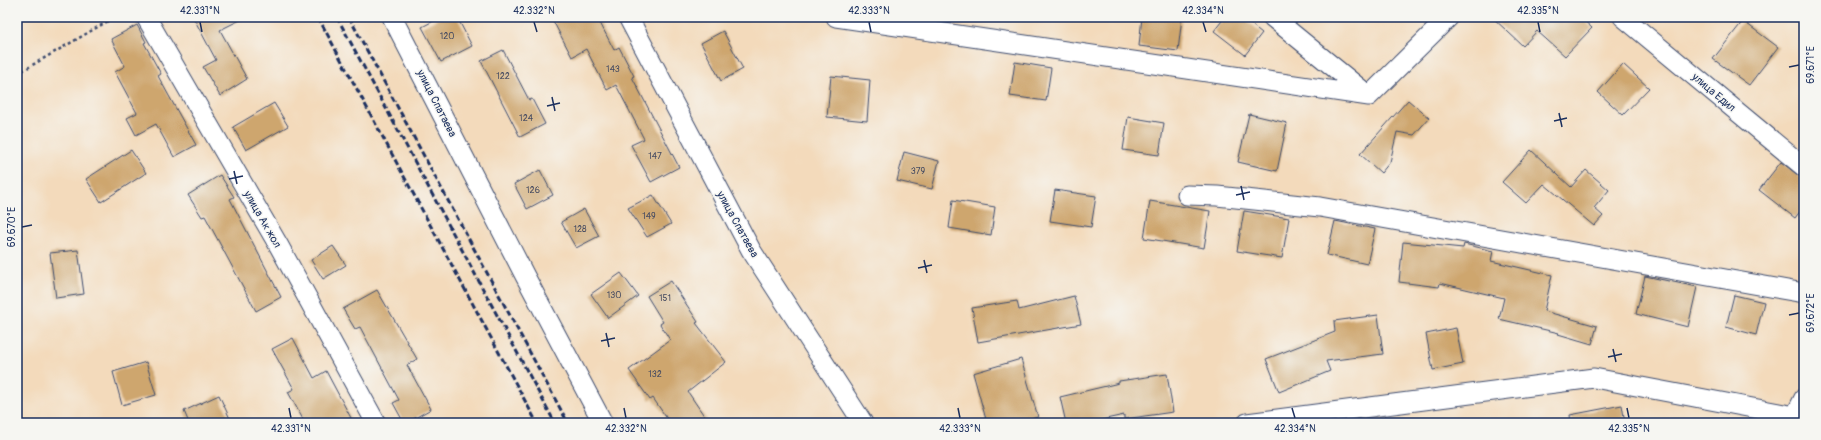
<svg xmlns="http://www.w3.org/2000/svg" width="1821" height="440" viewBox="0 0 1821 440" font-family="Pangolin,sans-serif">
	<rect width="100%" height="100%" fill="#f6f6f2"/>
	<filter id="ink" filterUnits="userSpaceOnUse"><feTurbulence type="fractalNoise" baseFrequency=".025" numOctaves="2"/><feDisplacementMap in="SourceGraphic" scale="8" xChannelSelector="R" yChannelSelector="G"/><feConvolveMatrix kernelMatrix="1 2 1 2 8 2 1 2 1" color-interpolation-filters="sRGB"/></filter>
	<filter id="wash" filterUnits="userSpaceOnUse"><feTurbulence type="fractalNoise" baseFrequency=".012" numOctaves="4" result="noise"/><feDisplacementMap in="SourceGraphic" scale="16" xChannelSelector="R" yChannelSelector="G"/><feGaussianBlur stdDeviation="0.9" result="paint"/><feColorMatrix in="noise" values="0 0 0 0 0 0 0 0 0 0 0 0 0 0 0 0 0 1.4 0 .05"/><feComposite in="paint" operator="in"/></filter>
	<g filter="url(#wash)">
		<rect width="100%" height="100%" fill="#f3dabb"/>
		<g id="blocks">
			<path fill="#cea66e" d="M193,17h53l-26,13 27,49 -27,17 -17,-29 13,-7z
				M441,17h16l15,29 -31,16 -19,-35z
				M551,17h46l17,33 5,-3 15,29 -2,1 47,90 -28,15 -20,-37 13,-6 -28,-54 -9,5 -21,-41 -14,8z
				M1142,17h40l-4,34 -39,-5z
				M1225,17h17l20,16 -17,22 -31,-24z
				M1492,17h88l12,11 -27,28 -28,-25 -14,15z
				M1743,21l35,26 -29,38 -36,-26z
				M137,25l9,17 -2,1 17,31 -3,2 38,69 -22,12 -18,-33 -20,11 -9,-17 10,-5 -22,-41 10,-6 -14,-27z
				M723,31l20,38 -22,12 -20,-38z
				M503,50l26,50 3,-1 13,25 -25,13 -39,-76z
				M1015,62l36,6 -5,33 -36,-5z
				M1623,64l26,24 -26,27 -25,-23z
				M831,76l39,4 -3,41 -40,-4z
				M1408,100l21,18 -15,17 -17,-3 -7,30 -9,11 -21,-19z
				M274,103l14,23 -42,24 -13,-23z
				M1249,114l38,9 -10,48 -39,-9z
				M1128,117l36,6 -5,32 -36,-5z
				M131,150l15,23 -45,29 -15,-23z
				M1531,150l40,37 15,-17 23,20 -15,18 9,8 -9,10 -50,-42 -18,19 -24,-21z
				M904,152l35,9 -7,28 -35,-8z
				M1781,162l23,18v26l-9,12 -36,-28z
				M540,170l13,25 -26,14 -13,-25z
				M220,175l14,22 -4,2 51,98 -25,14 -51,-95 -3,1 -14,-22z
				M1055,190l41,6 -5,31 -41,-6z
				M653,195l18,29 -24,13 -19,-29z
				M953,200l42,7 -4,28 -42,-7z
				M1150,201l60,10 -6,37 -60,-10z
				M584,209l15,27 -23,12 -15,-26z
				M1244,211l45,7 -7,40 -45,-7z
				M1335,221l40,8 -8,35 -40,-9z
				M1403,242l60,6 1,-4 29,7 -2,10 61,14 -8,36 53,15 -5,18 -34,-10 1,-1 -60,-14 5,-21 -64,-15 -1,4 -40,-5z
				M333,246l13,19 -23,14 -12,-19z
				M78,250l6,44 -28,4 -6,-45z
				M621,273l17,23 -30,22 -17,-24z
				M1645,276l52,11 -9,40 -52,-13z
				M671,281l27,41 -2,1 30,39 -38,30 21,31h-39l-17,-25 -3,2 -21,-30 41,-30 -10,-16 3,-2 -16,-26z
				M377,290l40,69 -10,6 24,44 -25,14h-2l-11,-20 6,-3 -39,-73 -5,2 -12,-20z
				M1734,295l30,7 -8,33 -30,-8z
				M1074,296l7,28 -103,18 -6,-34 45,-7 2,9z
				M1378,315l5,39 -57,7 4,10 -51,21 -13,-33 69,-27 -1,-11z
				M1456,328l7,36 -30,6 -7,-36z
				M293,338l21,40 12,-7 25,47 -10,5h-36l-17,-31 6,-3 -22,-40z
				M1021,359l17,58 -23,6h-28l-14,-50z
				M146,362l10,33 -34,10 -9,-33z
				M1167,374l6,38 -49,7v-4l-36,8h-22l-6,-26 59,-14v-2z
				M219,395l13,28h-43l-5,-12z
				M1622,405l3,18h-54l-1,-8z"/>
		</g>
	</g>
	<g filter="url(#ink)">
		<use href="#blocks" fill-opacity="0" stroke="#3b496c" stroke-width="1"/>
		<g fill="none" stroke-linecap="round" stroke-linejoin="round">
			<g stroke="#3b496c" stroke-width="21">
				<path id="minor" d="M146,17l133,229 97,177
					M392,17l133,259 78,147
					M628,17l123,233 112,173
					M836,17l533,79
					M1272,17l97,79 80,-79
					M1623,17l181,150
					M1187,195l30,1 103,11 484,86
					M1247,423l347,-45 201,38
					M1795,423v-7l9,-18"/>
			</g>
			<path stroke="#3b496c" stroke-width="2.5" stroke-dasharray="3 3" stroke-linecap="butt" d="M17,74l98,-57"/>
			<use href="#minor" stroke="#fff" stroke-width="19"/>
			<path stroke="#1b2f5e" stroke-width="3" stroke-dasharray="6 3" stroke-linecap="butt" d="M318,17l219,406
				M337,17l218,406
				M349,17l219,406"/>
		</g>
	</g>
	<path fill="none" stroke="#1b2f5e" stroke-width="1.5" d="M200,22l2,10M534,22l3,10M869,22l2,10M1203,22l3,10M1538,22l2,10M1789,67l10,-2M552,97l3,14M547,106l13,-3M1559,113l3,14M1554,121l13,-3M234,171l3,13M229,179l14,-3M1241,186l3,14M1236,195l14,-3M22,227l10,-2M924,260l3,13M918,268l14,-3M1789,315l10,-2M606,333l3,14M601,341l14,-3M1613,349l3,13M1608,357l14,-3M289,408l2,10M624,408l2,10M958,408l2,10M1292,408l3,10M1627,408l2,10"/>
	<g text-anchor="middle" stroke-width="3" stroke-linejoin="round" paint-order="stroke">
		<g font-size="9" fill="#484d62">
			<text x="447" y="39">120</text>
			<text x="613" y="72">143</text>
			<text x="503" y="79">122</text>
			<text x="526" y="121">124</text>
			<text x="655" y="159">147</text>
			<text x="918" y="174">379</text>
			<text x="533" y="193">126</text>
			<text x="649" y="219">149</text>
			<text x="580" y="232">128</text>
			<text x="614" y="298">130</text>
			<text x="665" y="301">151</text>
			<text x="655" y="377">132</text>
		</g>
		<g font-size="11" fill="#1b2f5e" stroke="#f6f6f2">
			<text transform="translate(1714 92) rotate(40)" y="4">улица Едил</text>
			<text transform="translate(437 103) rotate(63)" y="4">улица Спатаева</text>
			<text transform="translate(263 219) rotate(60)" y="4">улица Ак жол</text>
			<text transform="translate(738 224) rotate(61)" y="4">улица Спатаева</text>
		</g>
	</g>
	<rect width="1821" height="440" fill="none" stroke="#f6f6f2" stroke-width="44"/>
	<rect x="22" y="22" width="1777" height="396" fill="none" stroke="#1b2f5e" stroke-width="1.5"/>
	<g font-size="10" text-anchor="middle" fill="#1b2f5e">
		<text x="200" y="14">42.331°N</text>
		<text x="534" y="14">42.332°N</text>
		<text x="869" y="14">42.333°N</text>
		<text x="1203" y="14">42.334°N</text>
		<text x="1538" y="14">42.335°N</text>
		<text transform="translate(1810 65) rotate(-90)" y="4">69.671°E</text>
		<text transform="translate(11 227) rotate(-90)" y="4">69.670°E</text>
		<text transform="translate(1810 313) rotate(-90)" y="4">69.672°E</text>
		<text x="291" y="432">42.331°N</text>
		<text x="626" y="432">42.332°N</text>
		<text x="960" y="432">42.333°N</text>
		<text x="1295" y="432">42.334°N</text>
		<text x="1629" y="432">42.335°N</text>
	</g>
</svg>
